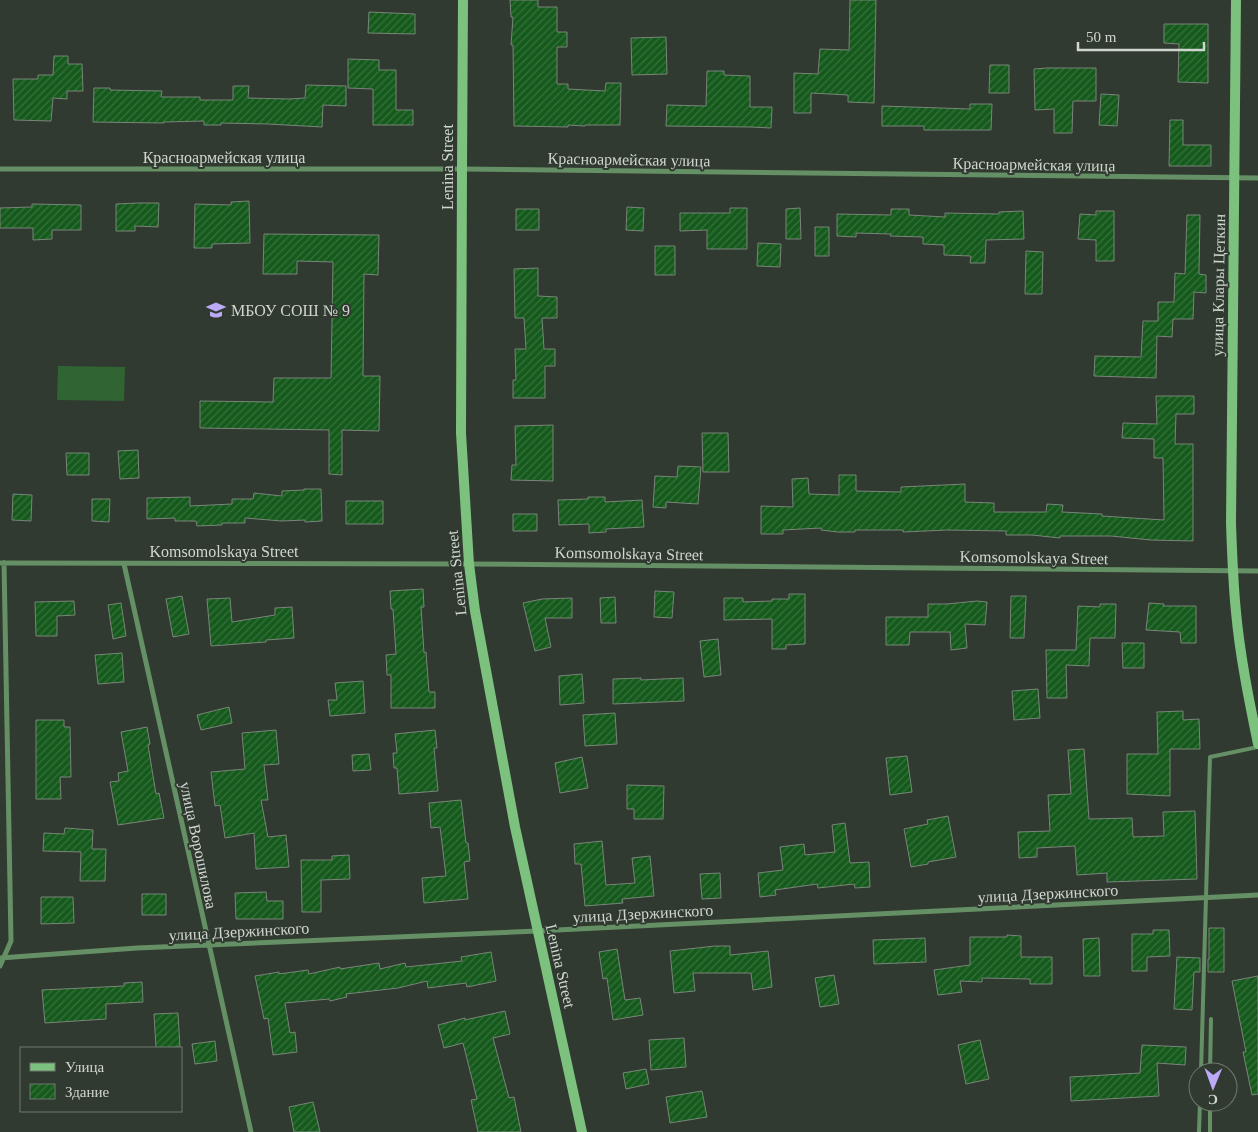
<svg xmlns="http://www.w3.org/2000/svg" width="1258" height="1132" viewBox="0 0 1258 1132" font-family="'Times New Roman',serif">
	<defs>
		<pattern id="building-hatch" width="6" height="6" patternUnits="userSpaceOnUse" patternTransform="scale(1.25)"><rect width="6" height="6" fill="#155a1c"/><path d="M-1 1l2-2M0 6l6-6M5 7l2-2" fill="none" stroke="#36713c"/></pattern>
	</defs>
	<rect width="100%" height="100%" fill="#303a30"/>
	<path fill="#306432" d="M58,366l67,1 -1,34 -67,-1z"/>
	<path fill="url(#building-hatch)" stroke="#798579" d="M510,0h28v7h19v25h10v15h-10v37h11v5l37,2 1,-8h15l-1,42h-35v1l-17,-1v2l-54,-1 -1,-81h-2l2,-28h-2z
		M850,0h26l-2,103 -26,-1v-7l-37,-2v20h-17v-40l24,1 2,-25 29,1z
		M369,12l46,2v20l-47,-1z
		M1164,24h44v59l-30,-1 1,-38 -15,-1z
		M666,37l1,37 -35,1 -1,-37z
		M54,56h14v8h14l1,27h-16v8l-14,-1 -2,23 -37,-1 -1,-41h25v-4h15z
		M348,59l31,1v10h17v40h17v15h-40v-36l-25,-1z
		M990,65h19v28h-20z
		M1047,68h49v33h-23l-1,32h-18v-24l-19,1 -1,-41z
		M707,71h17v4l26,1v31h22l-1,21 -20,-1 -85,-1 1,-21 39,1z
		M306,85l40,1v20l-23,-1 -1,22 -54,-3 -47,-1v2h-17v-4l-40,1v1l-71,-1 1,-34h16v2l52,1 -1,6h39v3h33v-14h16l-1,12 41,1 16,-1z
		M1101,94l18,1 -2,31 -18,-1z
		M970,104h22l-1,26h-67v-4h-42v-20l88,3z
		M1170,120h13v25h28v21h-42z
		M249,201l1,42 -38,1v4h-18l1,-44 36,1v-3z
		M138,203h21l-1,24 -23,-1v5h-19v-27z
		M32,204l49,1v25h-29v9l-19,1v-12h-33v-20l32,-1z
		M627,207l17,1 -1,23 -17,-1z
		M730,208h17v41h-40v-19l-27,1v-18h50z
		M800,208l1,31h-15v-30z
		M516,209h23v21h-23z
		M891,209h18v6l36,2v-4l54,1v-2l24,-1 1,28 -38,1 -1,23h-15l1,-7 -27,-1v-10l-21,-1v-7l-33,-1 1,-2 -35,-1v4l-19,-1v-22l54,1z
		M1096,211h18v50h-18v-21l-18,-1 2,-25 16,1z
		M1187,215h13l-1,59 7,1v18l-12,-1 -1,27h-20l-1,18 -15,-1 -1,42 -62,-2 1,-20 46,1 2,-36h15v-19h16l1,-29 10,1z
		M815,227h14v29h-14z
		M264,234l115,1 -1,40 -14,-1 -1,102h17l-1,55 -37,-1v45l-13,-1v-44l-129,-2v-27l73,1 1,-24h57l2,-116 -36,-1v13h-34z
		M758,243l23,1 -1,23 -23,-1z
		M655,246h20v29h-20z
		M1026,251l17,1 -1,42h-17z
		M538,268v28l19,1v21h-15l2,31h11v17h-10v32h-32v-18h3l-1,-31h11l-2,-31h-9l-1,-49z
		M1156,396h38v18h-18l-1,30h18v97l-42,-1 -40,-4h-51v2l-28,-3h-26v-4l-59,-1 -44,2v-2h-48v2h-17l-17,-2v-2l-38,2v4h-22v-28l32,1 -1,-28 16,-1 1,16 30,1v-20h17v16l45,1v-5l64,-3v18l29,1v9h52l1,-8 16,1 -1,7 40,2v2l62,4 -1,-62h-9v-19l-32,-1 1,-15 34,1z
		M553,425v56l-42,-1 1,-15h4l-1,-39z
		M702,433h26l1,39h-26z
		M138,450l1,28 -19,1 -2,-28z
		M66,453h23v22h-22z
		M678,466l23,1 -3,37 -32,-2v6l-13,-1 2,-31 22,1z
		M304,489h17l1,32 -17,1v-2l-23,1 -37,-3v5h-23v2l-25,1 -1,-5h-21v-3l-28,1v-21l43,-1v9l42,-2v-5h21l1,-6 28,3v-5l22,-1z
		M13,494l19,1 -1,26 -19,-1z
		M588,497h17v5l37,-2 2,27 -38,2v3l-17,1v-9l-30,1 -1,-25 30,-1z
		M92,499h18l-1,23 -17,-1z
		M346,501h37v23h-37z
		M513,514h24v17h-24z
		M423,589l1,18h-3l3,46 2,-1 3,40h6v16h-44v-33h-4l-1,-20 10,-1 -3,-45h-2l-1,-18z
		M655,591l19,1 -2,26 -18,-1z
		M789,594h16v50l-19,1v4h-14v-30l-48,1v-22h19v4l29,-1v-2h17z
		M182,596l7,38 -16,3 -7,-38z
		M1011,596h15l-2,42h-14z
		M615,597l1,26h-15l-1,-25z
		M230,598l2,24 43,-7v-7l17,-1 2,31 -28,2v2l-55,4 -4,-47z
		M572,598v20h-27l6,29 -16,4 -12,-48 19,-4z
		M74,601l1,14 -18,1v20h-21l-1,-34z
		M977,601l10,1 -2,23 -20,-1 2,24 -16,2 -1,-18h-40l-1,13h-23v-28h42v-13h19z
		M121,603l5,33 -13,3 -5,-34z
		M1149,603l15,1 -1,2h33v37h-15l-1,-11 -34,-2z
		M1100,604h16l-1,34h-25l-1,28 -23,-1 1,33h-20l-1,-48h30l2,-44 22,1z
		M718,639l3,36 -17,2 -4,-36z
		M1122,643h22v25h-21z
		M122,653l2,29 -26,2 -3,-29z
		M582,674l2,29 -24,2 -1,-29z
		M641,678v2l42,-2 1,23 -71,3v-25z
		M363,681l2,32 -35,3 -2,-16h9l-2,-17z
		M1038,689l2,29 -26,2 -2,-29z
		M229,707l3,16 -31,7 -4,-15z
		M1183,711v9l16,-1 1,30h-30v47l-43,-2v-40h31l-1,-42z
		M615,713l2,31 -32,2 -2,-31z
		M36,720h28v7h6l1,50h-11l1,22h-25z
		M147,727l3,17 -2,1 8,49 3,-1 5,25 -46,7 -8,-43 9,-1 -1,-8 10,-2 -7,-39z
		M276,730l3,34 -15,1 4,35h-7l7,37 18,-2 3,32 -33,2 -2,-36 -29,5 -5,-33 -5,1 -4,-34 34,-3 -3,-36z
		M435,730l2,18h-3l4,43 -39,3 -2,-26h-3l-1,-15h4l-2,-19z
		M1084,749l5,70 43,-1 1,19 31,-1 -1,-24 32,-1 2,68 -90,3v-9l-30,2 -2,-29 -38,2v9l-18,1 -1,-26 32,-1 -2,-36 23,-1 -3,-44z
		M369,754l2,16 -18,1 -1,-16z
		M907,756l5,36 -22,3 -4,-37z
		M582,757l6,31 -28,5 -5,-30z
		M627,785l37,1 -1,33h-29v-10h-7z
		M461,800l5,43h2l2,18 -6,1 4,37 -44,4 -2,-25 24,-2 -6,-49 -9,1 -2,-25z
		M948,816l8,41 -28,5v2l-17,3 -7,-38 24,-5 -1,-4z
		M845,823l5,40 19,-1 1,25 -15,1 -1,-4 -36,4 -1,-4 -42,6 1,5 -16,2 -2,-24 25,-3 -3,-23 24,-3 1,11 30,-3 -3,-27z
		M65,828l28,2 -1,19h14l-1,32h-25l1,-29 -38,-1 1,-18 20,1z
		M602,841l4,44 29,-2 -3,-25 18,-2 4,40 -32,3 1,4 -38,3 -4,-42h-6l-1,-20z
		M349,855l1,24 -29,1v32h-19l-1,-52h31v-4z
		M720,873l1,25 -19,1 -2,-25z
		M266,892l1,9h16v18h-47l-1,-26z
		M142,894h24v21h-24z
		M41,897h32l1,26 -33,1z
		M1209,928h15v44h-16v-13h1z
		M1153,930h16l1,26 -23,1v14h-15v-37h21z
		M1007,935l14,1v21h31v27h-22v-5l-48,-1v4l-22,-1 2,11 -24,3 -4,-25 36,-5v-28h37z
		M925,938l1,24 -52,2 -1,-24z
		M1099,938l1,38h-16l-1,-37z
		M715,946h15v9l38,-4 4,36 -19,3 -2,-17h-58l2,18 -21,2 -4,-42z
		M617,949l8,51 15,-2 3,17 -30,5 -6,-42 -4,1 -4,-27z
		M491,952l5,29 -29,6 -1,-4 -38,5 -1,-7 -29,7 -52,6 1,3 -17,4 -1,-2 -44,4 5,30 5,-1 2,20 -24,3 -5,-37 -4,1 -9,-43 24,-4v2l29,-4 1,4 31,-7v2l39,-6 1,6 25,-6 1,4 56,-6 -1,-4z
		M1177,957l23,1v14h-6l-2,38 -18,-1z
		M834,975l5,29 -19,3 -5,-29z
		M1258,976v118l-6,1 -9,-43h3l-14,-71z
		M142,982l1,20 -37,2v15l-61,4 -3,-33 82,-4v-3z
		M505,1011l5,23 -17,4 16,60 5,-1 7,35h-43l-7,-32 6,-1 -14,-56 -19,5 -6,-23 27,-7v2z
		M178,1013l2,34 -24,1 -2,-34z
		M684,1038l2,29 -35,3 -2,-30z
		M980,1040l9,39 -23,5 -8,-39z
		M215,1041l2,20 -22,3 -3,-20z
		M1142,1045l44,2 -1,18 -28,-2 2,33 -88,5 -1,-24 70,-4z
		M646,1069l3,15 -23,5 -3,-16z
		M702,1091l5,26 -37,6 -4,-26z
		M313,1102l7,30h-26l-5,-25z"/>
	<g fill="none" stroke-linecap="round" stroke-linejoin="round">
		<path stroke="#659065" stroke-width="4" d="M1201,1072l9,-315 48,-10
			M1210,1072l1,-53
			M1199,1132l1,-30
			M1210,1132v-30"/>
		<path stroke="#659065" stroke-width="5" d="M0,169h462l796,9
			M0,563l469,1 789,7
			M124,564l127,568
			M0,958l137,-10 400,-17 721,-36
			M0,966l11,-25 -7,-378"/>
		<path stroke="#7cc17d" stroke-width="10" d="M463,0l-1,169 -1,264 8,131 6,47 40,216 67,305
			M1236,0l-5,523c1,30 2,59 5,89 4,44 13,88 22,132"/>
	</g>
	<defs>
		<g id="school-bare" transform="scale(1.5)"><path d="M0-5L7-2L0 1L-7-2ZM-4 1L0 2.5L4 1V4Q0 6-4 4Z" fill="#bcaaf6" stroke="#303a30" stroke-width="2.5" paint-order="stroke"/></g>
	</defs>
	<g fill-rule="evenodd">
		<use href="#school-bare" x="216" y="310"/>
	</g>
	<g text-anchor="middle" stroke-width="4" stroke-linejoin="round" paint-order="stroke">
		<g font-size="16" fill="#cfd6cf" stroke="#303a30">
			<text x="224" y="163">Красноармейская улица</text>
			<text transform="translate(629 159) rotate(1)" y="6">Красноармейская улица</text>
			<text transform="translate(1034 164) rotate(1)" y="6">Красноармейская улица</text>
			<text transform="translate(447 167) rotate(-90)" y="6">Lenina Street</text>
			<text transform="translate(1218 285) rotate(-89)" y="6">улица Клары Цеткин</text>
			<text x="224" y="557">Komsomolskaya Street</text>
			<text transform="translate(629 553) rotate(1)" y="6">Komsomolskaya Street</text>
			<text transform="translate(1034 557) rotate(1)" y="6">Komsomolskaya Street</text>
			<text transform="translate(456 573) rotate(-96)" y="6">Lenina Street</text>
			<text transform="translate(199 845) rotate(78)" y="6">улица Ворошилова</text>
			<text transform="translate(1048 893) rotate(-3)" y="6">улица Дзержинского</text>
			<text transform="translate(643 913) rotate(-3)" y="6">улица Дзержинского</text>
			<text transform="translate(239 931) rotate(-3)" y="6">улица Дзержинского</text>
			<text transform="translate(561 966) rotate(77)" y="6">Lenina Street</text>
		</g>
		<g font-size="16" fill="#cfd6cf" stroke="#303a30" text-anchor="start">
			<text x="231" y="316">МБОУ СОШ № 9</text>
		</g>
	</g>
	<rect x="20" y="1047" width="162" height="65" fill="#303a30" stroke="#707870"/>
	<rect x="30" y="1063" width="25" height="8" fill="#7cc17d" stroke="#707870"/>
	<text x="65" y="1072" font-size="15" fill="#cfd6cf">Улица</text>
	<rect x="30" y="1084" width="25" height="15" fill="url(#building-hatch)" stroke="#707870"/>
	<text x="65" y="1097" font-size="15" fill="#cfd6cf">Здание</text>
	<g transform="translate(1213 1087) rotate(181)"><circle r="24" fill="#303a30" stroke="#707870"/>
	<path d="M0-4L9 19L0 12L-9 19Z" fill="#bcaaf6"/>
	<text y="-8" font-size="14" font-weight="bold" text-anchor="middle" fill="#cfd6cf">С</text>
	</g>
	<path d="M1078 42v8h126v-8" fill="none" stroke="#cfd6cf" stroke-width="2.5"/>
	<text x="1086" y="42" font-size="15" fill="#cfd6cf" stroke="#303a30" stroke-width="4" paint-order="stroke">50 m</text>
</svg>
